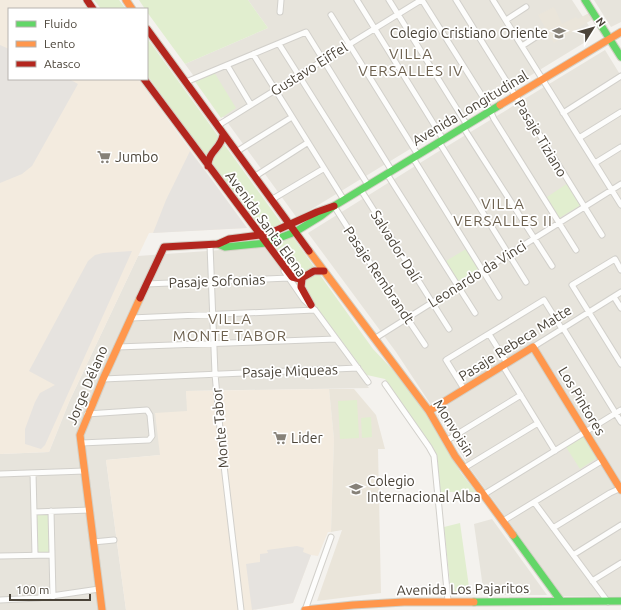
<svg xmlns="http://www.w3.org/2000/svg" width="621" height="610" viewBox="0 0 621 610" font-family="Ubuntu,sans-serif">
	<rect width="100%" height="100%" fill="#f4f2ee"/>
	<path fill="#e7e4dc" d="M248,0h324l17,26 -3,1 3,5 -2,9 -290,177 -112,-154 83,-36z
		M594,0h27v22l-10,5z
		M605,50l16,26v520h-58l-93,-128 -27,-45 -47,-71 -88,-119 128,-80z
		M264,247l105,141 -183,3 2,20 -28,44 -54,5 20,150h-126v-156l49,-2 20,-50 69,-146z
		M492,519l55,76h-63l-10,-71z"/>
	<path fill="#f3ebdf" d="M0,0h81l7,9h-79v70h129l109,149 -98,5 -80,169 -20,50 -49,2z
		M329,389l5,50 -3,93h-3l-10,24 -7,-1 -18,48 -41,7h-126l-20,-150 54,-5 -5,-42 32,-2 -1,-20z"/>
	<path fill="#eae5da" d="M554,7l8,17 14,-7 2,2 11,-6 4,6 -39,24 -16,-28z
		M329,389h25l22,26 9,34h-7l3,144 -64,8 25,-71 -11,2 3,-93z"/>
	<path fill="#e1eecf" d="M94,0h25l7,9h-25z
		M139,0h109l20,28 -83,36 -38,-52v-3h-2z
		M147,38l135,186 -2,2 -15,6 -6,-3 -112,-154z
		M214,72l22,36 -15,10 -27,-38z
		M568,183l13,22 -22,13 -12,-21z
		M292,236l81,113 19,20 36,46 33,58 15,19h-37l-5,-43 -49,-70 -18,-4 -64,-86 -2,-4v-11h-7l-19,-27z
		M466,249l13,19 -21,14 -12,-21z
		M357,400l2,38 -19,1 -2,-38z
		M371,417l1,20 -10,1 -1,-20z
		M583,436l14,22 -17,11 -14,-22z
		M37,514h12l1,40h-12z
		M460,523l10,71h-12l-7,-1 -7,-66z"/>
	<path fill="#e6e3df" d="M0,45l9,4v30h60l9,5 -46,82 -10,8 -22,9z
		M190,151l22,29 35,48 -94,5 13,-33z
		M132,251l-87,194 -4,4 -16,-5v-15l10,-27 5,-9 15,-8 -26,-14 59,-110 7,-6 8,-2z
		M297,546l7,2 -1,4 8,3 -18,48 -41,7 -6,-46 14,-2v-8l8,-1 -1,-3z"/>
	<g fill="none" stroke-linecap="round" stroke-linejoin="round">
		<g stroke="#d2d0cb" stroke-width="7">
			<path id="street" d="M357,0l86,139
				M389,0l78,125
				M422,0l64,102 8,17 82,131
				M456,0l146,235
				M493,0l128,205
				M280,12l1,-12
				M331,15l87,140
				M506,20l20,-13
				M279,44l89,141
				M522,46l20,-13
				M253,54l91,146
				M227,65l24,40
				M186,82l120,-50 86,139
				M563,113l58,-37
				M217,126l204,-126
				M463,127l89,139
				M579,138l42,-26
				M439,142l87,140
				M236,152l56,-35
				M413,158l86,139
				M595,163l26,-16
				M387,174l88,139
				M254,177l53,-34
				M361,190l88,139
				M271,200l52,-31
				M334,206l67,106 10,12 14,21
				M210,245l5,129 6,66 20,170
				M621,270l-6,-11 -43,26 49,79
				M284,271l20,29 11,10 53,72
				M146,284l143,-6
				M614,297l7,11
				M131,318l184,-8
				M563,328l58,94
				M489,334l18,29
				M374,339l247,-155
				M117,347l219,-8
				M533,347l88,-55
				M503,366l52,85
				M103,379l255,-11
				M385,384l44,63 5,9 14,145
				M464,389l-18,-29 98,-60 18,29
				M446,441l75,-46
				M81,443l68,-3 3,-4 -2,-21 -3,-5 -60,4
				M464,468l74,-45
				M33,473l2,82
				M0,474l85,-3
				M483,495l138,-85
				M534,502l74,100
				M51,511l2,86
				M34,512l56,-2
				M503,521l100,-61
				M553,528l57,-35 11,-5
				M93,542l21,-2
				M573,555l48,-30
				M0,556l52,-1
				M592,581l29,-18
				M0,600l38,-2 61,-9
				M305,610l26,-73"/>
		</g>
		<g stroke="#d3cfc5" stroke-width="9">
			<path id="fast" d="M585,0l36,57
				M218,244l7,3 41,-4 29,-11 26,-16 13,-10 166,-101
				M513,535l48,66
				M474,602l147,-1"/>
		</g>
		<g stroke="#d3cfc5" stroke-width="9">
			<path id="slow" d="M126,0l6,9
				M500,105l121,-73
				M309,251l120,160 26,45 58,79
				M429,411l104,-64 88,143
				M102,610l-22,-175 23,-56 37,-81
				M305,610l48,-5 51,-3h70"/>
		</g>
		<g stroke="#d3cfc5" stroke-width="9">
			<path id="jam" d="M87,0l6,9
				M147,29l162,222
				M144,79l148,198 8,2 14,-8h10
				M208,166c0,-15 13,-17 15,-31
				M302,279l-1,8 10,18
				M140,298l24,-51 54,-3 11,-5 31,-4 15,-4 42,-19 17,-6"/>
		</g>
		<use href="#street" stroke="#fdfdfc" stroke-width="5"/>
		<use href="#fast" stroke="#63d668" stroke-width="7"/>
		<use href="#slow" stroke="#ff974d" stroke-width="7"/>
		<use href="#jam" stroke="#b3261e" stroke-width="7"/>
	</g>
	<defs>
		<g id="school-bare" transform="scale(1.08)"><path d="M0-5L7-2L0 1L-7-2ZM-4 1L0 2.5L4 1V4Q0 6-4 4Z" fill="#868178" stroke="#fff" stroke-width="2.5" paint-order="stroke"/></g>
		<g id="supermarket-bare" transform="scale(1.08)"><path d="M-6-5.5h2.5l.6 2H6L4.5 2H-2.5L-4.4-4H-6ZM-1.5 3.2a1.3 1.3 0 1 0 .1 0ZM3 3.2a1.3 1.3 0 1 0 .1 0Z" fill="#868178" stroke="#fff" stroke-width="2.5" paint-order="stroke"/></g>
	</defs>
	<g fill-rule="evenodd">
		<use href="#school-bare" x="559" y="33"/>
		<use href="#supermarket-bare" x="104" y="157"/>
		<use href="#supermarket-bare" x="280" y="438"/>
		<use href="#school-bare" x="356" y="489"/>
	</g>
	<g text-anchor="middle" stroke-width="3.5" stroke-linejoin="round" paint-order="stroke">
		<g font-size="14" fill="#4b4439" stroke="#fff" text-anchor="start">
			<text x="548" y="38" text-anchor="end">Colegio Cristiano Oriente</text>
			<text x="115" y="162">Jumbo</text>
			<text x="291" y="443">Lider</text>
			<text x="367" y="486">Colegio<tspan x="367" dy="16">Internacional Alba</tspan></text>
		</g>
		<g font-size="14" fill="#4b4439" stroke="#fff">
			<text transform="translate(309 69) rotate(-32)" y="5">Gustavo Eiffel</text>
			<text transform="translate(470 108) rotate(-31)" y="5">Avenida Longitudinal</text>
			<text transform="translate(541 138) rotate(59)" y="5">Pasaje Tiziano</text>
			<text transform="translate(266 224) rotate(54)" y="5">Avenida Santa Elena</text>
			<text transform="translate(396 246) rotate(58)" y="5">Salvador Dalí</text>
			<text transform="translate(477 274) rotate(-32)" y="5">Leonardo da Vinci</text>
			<text transform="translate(379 275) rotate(56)" y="5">Pasaje Rembrandt</text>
			<text transform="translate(217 281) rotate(-2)" y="5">Pasaje Sofonias</text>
			<text transform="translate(515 343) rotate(-32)" y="5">Pasaje Rebeca Matte</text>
			<text transform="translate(290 371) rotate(-2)" y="5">Pasaje Miqueas</text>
			<text transform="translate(87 385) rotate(-67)" y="5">Jorge Délano</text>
			<text transform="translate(582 401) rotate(59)" y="5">Los Pintores</text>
			<text transform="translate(220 428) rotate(-95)" y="5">Monte Tabor</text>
			<text transform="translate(454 428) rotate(58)" y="5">Monvoisin</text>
			<text transform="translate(463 589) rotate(-1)" y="5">Avenida Los Pajaritos</text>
		</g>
		<g font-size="15" letter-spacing="1" fill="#6e6250" stroke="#fff">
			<text x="411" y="59">VILLA<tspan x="411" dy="17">VERSALLES IV</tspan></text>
			<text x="503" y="209">VILLA<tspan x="503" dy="17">VERSALLES II</tspan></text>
			<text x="230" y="324">VILLA<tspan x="230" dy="17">MONTE TABOR</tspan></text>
		</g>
	</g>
	<rect x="8" y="8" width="140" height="72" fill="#ffffff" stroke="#b7b4b0"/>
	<rect x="16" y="21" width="20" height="6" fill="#63d668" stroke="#b7b4b0"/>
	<text x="44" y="28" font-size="12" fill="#4b4439">Fluido</text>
	<rect x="16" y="41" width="20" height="6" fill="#ff974d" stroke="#b7b4b0"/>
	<text x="44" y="48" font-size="12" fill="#4b4439">Lento</text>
	<rect x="16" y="61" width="20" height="6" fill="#b3261e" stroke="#b7b4b0"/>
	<text x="44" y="68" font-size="12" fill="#4b4439">Atasco</text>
	<g transform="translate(593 28) rotate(53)" stroke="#ffffff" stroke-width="3" paint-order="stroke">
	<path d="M0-3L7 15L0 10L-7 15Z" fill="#4b4439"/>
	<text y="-6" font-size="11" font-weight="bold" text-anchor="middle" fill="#4b4439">N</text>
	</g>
	<path d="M10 594v6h80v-6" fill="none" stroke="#4b4439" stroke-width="2"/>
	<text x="16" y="594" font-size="12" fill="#4b4439" stroke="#ffffff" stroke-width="3" paint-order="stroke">100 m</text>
</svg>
